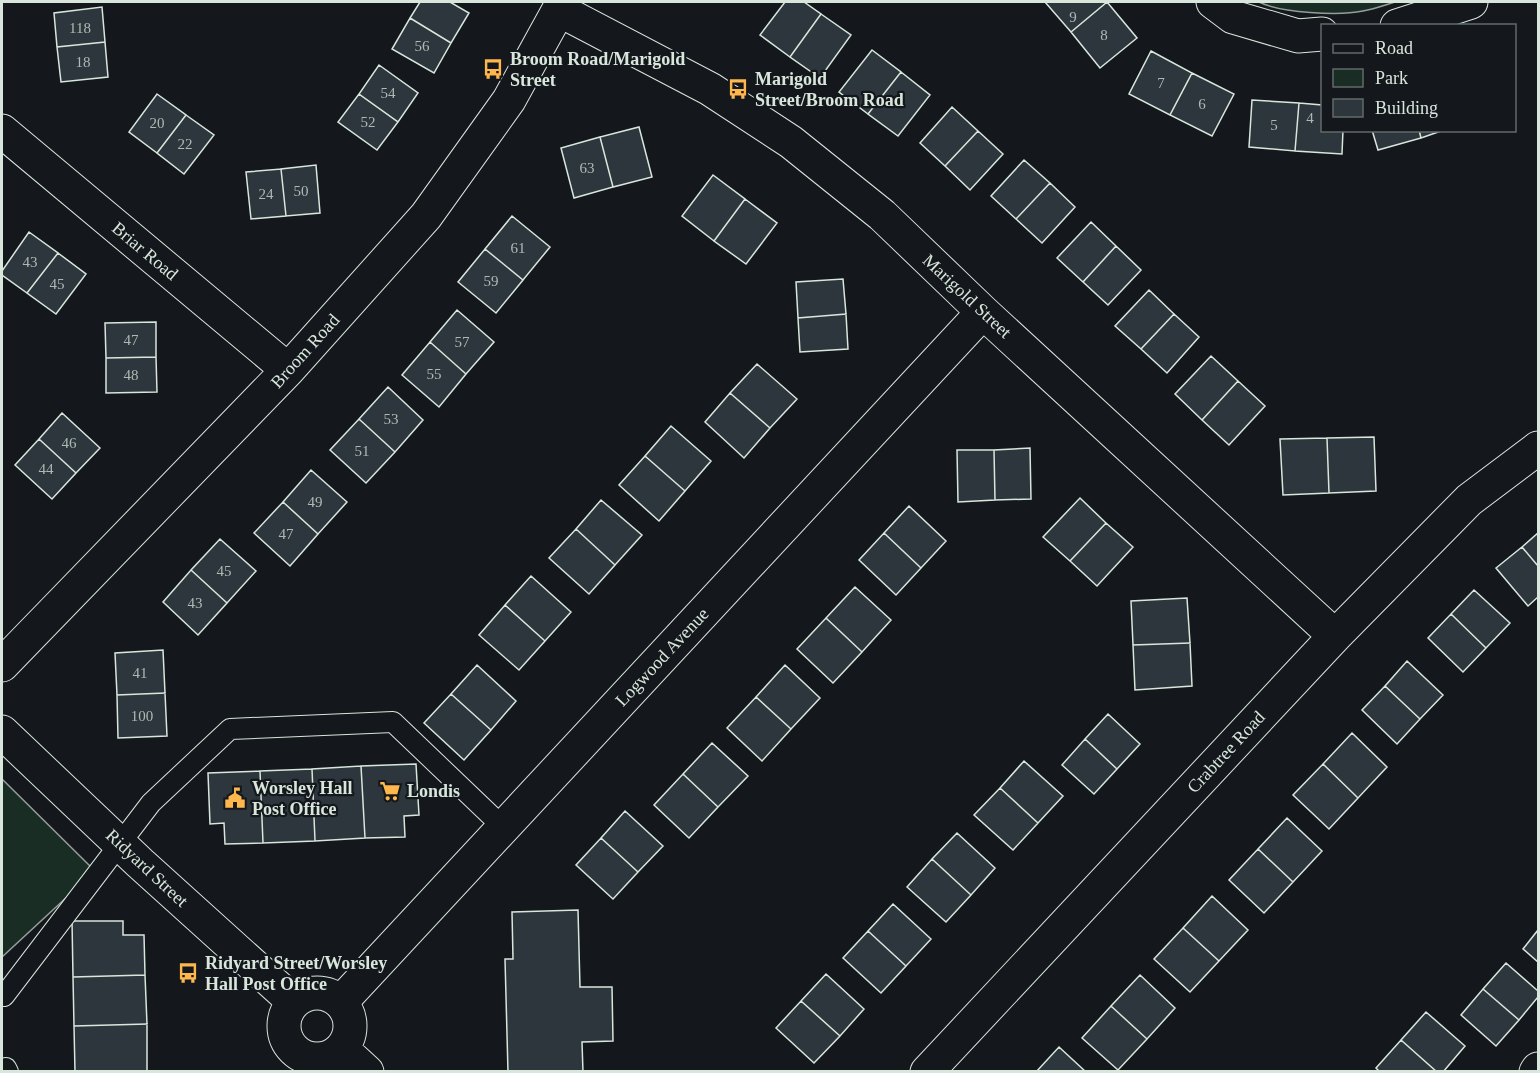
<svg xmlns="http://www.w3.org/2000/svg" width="1540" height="1073" viewBox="0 0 1540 1073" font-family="'Times New Roman',serif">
	<rect width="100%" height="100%" fill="#14181c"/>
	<path fill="#1a2d24" stroke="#939e99" stroke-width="1.5" d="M1259,2h136c-10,3 -21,7 -32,9 -24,5 -82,2 -104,-9z
		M2,779l93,92 -93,86z"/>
	<path fill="#2c363c" stroke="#d8e6dc" stroke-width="1.5" d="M420,2h30l19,11 -18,30 -41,-25z
		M785,2h19l17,12 -31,43 -30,-22z
		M1045,2h62l-36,30z
		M1107,2l30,36 -37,30 -29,-36z
		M102,7l3,35 -48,5 -3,-34z
		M821,14l30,21 -31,43 -30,-21z
		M410,18l41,25 -17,30 -42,-24z
		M105,42l3,35 -47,5 -4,-35z
		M872,50l29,22 -33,42 -29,-22z
		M1151,51l41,22 -22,42 -41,-21z
		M379,65l39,28 -20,29 -39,-28z
		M901,72l29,23 -32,41 -30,-22z
		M1192,73l42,21 -22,42 -42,-21z
		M157,94l29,21 -29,38 -28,-21z
		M359,94l39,28 -21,28 -39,-28z
		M1252,100l47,3 -4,48 -46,-4z
		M1299,103l23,2v25h21l-1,24 -47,-3z
		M952,107l26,24 -33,35 -25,-23z
		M186,115l28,20 -30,39 -27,-21z
		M639,127l13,50 -39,10 -13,-50z
		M1372,130h47l2,8 -43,12z
		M1419,130h25l-23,8z
		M978,131l25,23 -33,36 -25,-24z
		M600,137l13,50 -39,11 -13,-50z
		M1024,160l26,23 -34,36 -25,-23z
		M316,165l4,48 -34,3 -5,-47z
		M281,169l5,47 -35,3 -5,-47z
		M713,175l32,24 -31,42 -32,-25z
		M1050,183l25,24 -33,36 -26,-24z
		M745,199l32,24 -31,41 -32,-23z
		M512,216l38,31 -27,33 -38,-31z
		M1091,222l25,24 -33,36 -26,-24z
		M29,232l29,21 -31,40 -25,-18v-4z
		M1116,246l25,24 -33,35 -25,-23z
		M485,249l38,31 -27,33 -38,-31z
		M58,253l28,21 -30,40 -29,-21z
		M843,279l3,35 -48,4 -2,-36z
		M1149,290l25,24 -33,35 -26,-23z
		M457,310l37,32 -28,32 -36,-32z
		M846,314l2,35 -48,3 -2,-34z
		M1174,314l25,23 -32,36 -26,-24z
		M156,322v35l-50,1 -1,-35z
		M430,342l36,32 -27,33 -37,-32z
		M1211,356l27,25 -36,39 -27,-26z
		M156,357l1,35 -51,1v-35z
		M757,364l40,35 -27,29 -40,-35z
		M1238,381l27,25 -36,39 -27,-25z
		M388,387l35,33 -28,32 -36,-33z
		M730,393l40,35 -26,30 -39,-36z
		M62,413l38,35 -24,25 -37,-34z
		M359,419l36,33 -29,31 -36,-33z
		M671,426l40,35 -26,30 -40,-35z
		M1374,437l2,54 -47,2 -2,-55z
		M1327,438l2,55 -46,2 -3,-56z
		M39,439l37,34 -24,26 -37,-34z
		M1030,448l1,51 -36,1 -1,-50z
		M957,450h37l1,50 -37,2z
		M645,456l40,35 -26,30 -40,-36z
		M311,470l36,32 -29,32 -35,-32z
		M1080,498l26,25 -36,38 -27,-24z
		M601,500l41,35 -27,30 -39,-36z
		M283,502l35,32 -28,32 -36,-33z
		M909,506l37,35 -25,27 -37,-35z
		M1106,523l27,24 -36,39 -27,-25z
		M576,529l39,36 -26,29 -40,-36z
		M884,533l37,35 -25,27 -37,-35z
		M1538,533v33l-16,-19z
		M220,539l36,32 -29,32 -36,-33z
		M1522,547l16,19v31l-10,9 -32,-38z
		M191,570l36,33 -29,32 -35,-33z
		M531,576l40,36 -26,29 -40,-36z
		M855,587l36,33 -29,32 -36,-34z
		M1474,590l36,33 -24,25 -35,-34z
		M1187,598l3,45 -57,2 -2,-44z
		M505,605l40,36 -26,29 -40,-35z
		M1451,614l35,34 -23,24 -35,-34z
		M826,618l36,34 -29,31 -36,-34z
		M1190,643l2,43 -57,4 -2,-45z
		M163,650l2,43 -48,2 -2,-42z
		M1407,661l36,34 -23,24 -35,-33z
		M477,665l39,36 -25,29 -40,-36z
		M785,665l35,33 -29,31 -35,-32z
		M1385,686l35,33 -23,25 -35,-34z
		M165,693l2,43 -49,2 -1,-43z
		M451,694l40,36 -27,30 -40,-37z
		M756,697l35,32 -29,32 -35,-33z
		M1108,714l32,30 -23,25 -32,-30z
		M1352,733l35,34 -29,31 -35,-34z
		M1085,739l32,30 -23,25 -32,-29z
		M712,743l36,33 -30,31 -35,-33z
		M1024,761l39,35 -25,27 -38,-35z
		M416,764l3,51 -15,1 1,21 -40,1 -4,-72z
		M1323,764l35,34 -29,31 -36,-34z
		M361,766l4,72 -50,3 -3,-72z
		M312,769l3,72 -52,2 -3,-72z
		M260,771l3,72 -38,1 -1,-21 -14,1 -2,-51z
		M683,774l35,33 -29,31 -35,-33z
		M1000,788l38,35 -25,27 -39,-35z
		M625,811l38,35 -25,26 -37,-34z
		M1287,818l35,33 -29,31 -35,-33z
		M957,833l38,35 -24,27 -39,-36z
		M601,838l37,34 -25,27 -37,-34z
		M1258,849l35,33 -29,31 -35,-33z
		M932,859l39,36 -25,27 -39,-35z
		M1212,896l36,34 -29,31 -36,-33z
		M893,904l38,35 -25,27 -38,-35z
		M578,910l2,77h32l1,54 -31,1 1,30h-75l-3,-113h8l-1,-47z
		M72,921h51v14h21l1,40 -72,2z
		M1183,928l36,33 -29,31 -36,-33z
		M1538,930v32l-15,-13z
		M868,931l38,35 -25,27 -38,-35z
		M1506,963l32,28v6l-19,23 -36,-31z
		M826,974l38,35 -24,27 -39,-35z
		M145,975l2,49 -73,2 -1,-49z
		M1140,975l35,33 -28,31 -36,-33z
		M1483,989l36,31 -23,26 -35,-31z
		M801,1001l39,35 -26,27 -38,-35z
		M1111,1006l36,33 -29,31 -36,-32z
		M1426,1012l39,34 -22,26h-6l-36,-32z
		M147,1024v48h-72l-1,-46z
		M1401,1040l36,32h-57l-4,-4z
		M1059,1047l27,25h-50z"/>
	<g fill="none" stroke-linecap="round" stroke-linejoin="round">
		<g stroke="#d8e6dc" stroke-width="22">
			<path id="service" d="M4,996l147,-193 79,-74 163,-7 111,106
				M6,1068l2,4"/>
		</g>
		<g stroke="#d8e6dc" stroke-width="35">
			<path id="minor" d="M1213,2l20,15 65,19 24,-2
				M559,10l151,79 81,53 91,73 101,97 352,324
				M1397,26l74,-24
				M2,131l286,239
				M2,665l286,-295 138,-154 83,-116 54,-98
				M2,732l138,131 154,139
				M284 1026a33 33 0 1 1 66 0a33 33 0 1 1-66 0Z
				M341,1002l642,-690
				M342,1049l25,23
				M927,1072l408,-436 134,-136 69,-52
				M1536,1072l2,-3"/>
		</g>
		<use href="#service" stroke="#14181c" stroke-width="20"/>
		<use href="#minor" stroke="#14181c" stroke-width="33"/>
	</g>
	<defs>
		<g id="bus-bare" transform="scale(1.62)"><path d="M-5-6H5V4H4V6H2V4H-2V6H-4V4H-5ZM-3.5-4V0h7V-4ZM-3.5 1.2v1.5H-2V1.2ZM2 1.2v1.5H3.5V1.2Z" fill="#ffb74d" stroke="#14181c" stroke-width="2.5" paint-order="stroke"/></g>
		<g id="supermarket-bare" transform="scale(1.62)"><path d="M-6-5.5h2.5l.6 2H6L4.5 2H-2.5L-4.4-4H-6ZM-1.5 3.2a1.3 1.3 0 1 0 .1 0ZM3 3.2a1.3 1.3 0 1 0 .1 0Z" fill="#ffb74d" stroke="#14181c" stroke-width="2.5" paint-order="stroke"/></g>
		<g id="civic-bare" transform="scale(1.62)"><path d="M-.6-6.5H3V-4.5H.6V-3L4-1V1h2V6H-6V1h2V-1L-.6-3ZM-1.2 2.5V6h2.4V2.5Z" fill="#ffb74d" stroke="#14181c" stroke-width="2.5" paint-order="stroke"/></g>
	</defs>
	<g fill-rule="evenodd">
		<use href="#bus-bare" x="493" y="69"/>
		<use href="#bus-bare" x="738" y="89"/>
		<use href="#supermarket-bare" x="390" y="791"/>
		<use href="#civic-bare" x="235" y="798"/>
		<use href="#bus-bare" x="188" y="973"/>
	</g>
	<g text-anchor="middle" stroke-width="4.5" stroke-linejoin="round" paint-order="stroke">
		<g font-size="15" fill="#adbab4">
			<text x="1073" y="22">9</text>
			<text x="80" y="33">118</text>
			<text x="1104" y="40">8</text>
			<text x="422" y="51">56</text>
			<text x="83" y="67">18</text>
			<text x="1161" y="88">7</text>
			<text x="388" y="98">54</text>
			<text x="1202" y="109">6</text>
			<text x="1310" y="123">4</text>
			<text x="368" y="127">52</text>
			<text x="157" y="128">20</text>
			<text x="1274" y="130">5</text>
			<text x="185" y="149">22</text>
			<text x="587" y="173">63</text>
			<text x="301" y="196">50</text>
			<text x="266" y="199">24</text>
			<text x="518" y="253">61</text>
			<text x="30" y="267">43</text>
			<text x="491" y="286">59</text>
			<text x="57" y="289">45</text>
			<text x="131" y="345">47</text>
			<text x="462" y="347">57</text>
			<text x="434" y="379">55</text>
			<text x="131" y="380">48</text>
			<text x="391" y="424">53</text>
			<text x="69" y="448">46</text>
			<text x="362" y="456">51</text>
			<text x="46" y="474">44</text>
			<text x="315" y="507">49</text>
			<text x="286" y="539">47</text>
			<text x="224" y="576">45</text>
			<text x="195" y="608">43</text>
			<text x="140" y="678">41</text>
			<text x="142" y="721">100</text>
		</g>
		<g font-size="18" font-weight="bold" fill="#d8e6dc" stroke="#14181c" text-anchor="start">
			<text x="510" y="65">Broom Road/Marigold<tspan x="510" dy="21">Street</tspan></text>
			<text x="755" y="85">Marigold<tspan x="755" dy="21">Street/Broom Road</tspan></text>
			<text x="252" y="794">Worsley Hall<tspan x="252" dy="21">Post Office</tspan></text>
			<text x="407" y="797">Londis</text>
			<text x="205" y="969">Ridyard Street/Worsley<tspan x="205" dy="21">Hall Post Office</tspan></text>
		</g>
		<g font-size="18" fill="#d8e6dc" stroke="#14181c">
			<text transform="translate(145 251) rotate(40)" y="6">Briar Road</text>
			<text transform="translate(967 296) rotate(43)" y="6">Marigold Street</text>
			<text transform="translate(305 351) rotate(-48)" y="6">Broom Road</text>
			<text transform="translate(662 657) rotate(-47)" y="6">Logwood Avenue</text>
			<text transform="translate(1226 752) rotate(-47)" y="6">Crabtree Road</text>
			<text transform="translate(147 868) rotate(43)" y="6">Ridyard Street</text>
		</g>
	</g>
	<rect width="1540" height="1073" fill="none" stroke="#d8e6dc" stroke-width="6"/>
	<rect x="1321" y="24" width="195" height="108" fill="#14181c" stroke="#626a69" stroke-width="1.5"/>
	<rect x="1333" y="44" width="30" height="9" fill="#14181c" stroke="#626a69" stroke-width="1.5"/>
	<text x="1375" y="54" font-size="18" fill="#d8e6dc">Road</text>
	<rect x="1333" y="69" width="30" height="18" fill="#1a2d24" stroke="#626a69" stroke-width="1.5"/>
	<text x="1375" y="84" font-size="18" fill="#d8e6dc">Park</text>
	<rect x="1333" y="99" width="30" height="18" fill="#2c363c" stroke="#626a69" stroke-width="1.5"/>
	<text x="1375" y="114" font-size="18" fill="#d8e6dc">Building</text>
</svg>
